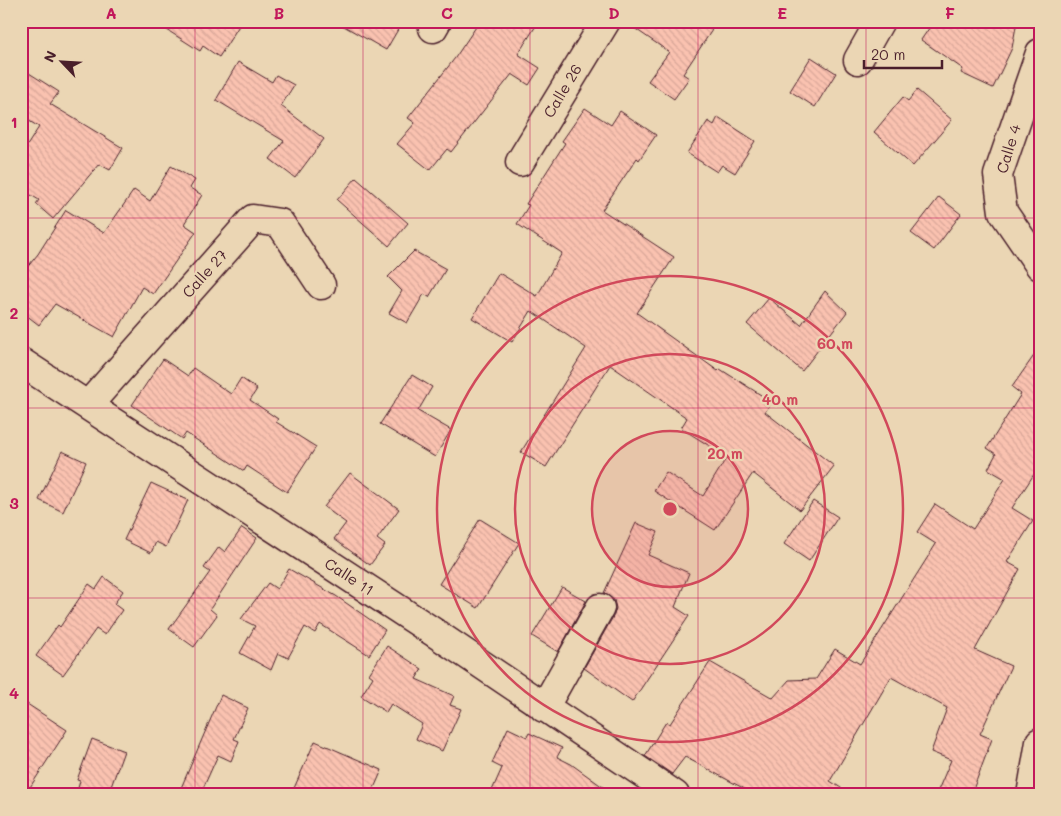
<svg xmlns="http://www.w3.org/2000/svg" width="1061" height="816" viewBox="0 0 1061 816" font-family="Mali,sans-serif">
	<defs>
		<pattern id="building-back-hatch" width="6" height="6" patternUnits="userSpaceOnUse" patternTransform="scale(1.25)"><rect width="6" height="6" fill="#fac2b0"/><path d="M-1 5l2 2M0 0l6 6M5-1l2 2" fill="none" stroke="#d8a698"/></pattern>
	</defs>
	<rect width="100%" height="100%" fill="#ebd6b4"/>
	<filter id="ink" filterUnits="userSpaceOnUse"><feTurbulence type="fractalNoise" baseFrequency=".02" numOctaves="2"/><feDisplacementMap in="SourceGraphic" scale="10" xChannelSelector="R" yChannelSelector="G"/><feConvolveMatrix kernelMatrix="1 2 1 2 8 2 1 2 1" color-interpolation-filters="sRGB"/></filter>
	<g filter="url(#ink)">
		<path fill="url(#building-back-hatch)" stroke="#4a1f2b" d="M153,21h89l-23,36 -16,-11 -3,5z
			M335,21h68l-17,29z
			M480,21h59l-21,33 22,14 -11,17 -17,-11 -61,78 -4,-3 -17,21 -33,-26 18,-21 -7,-5 47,-60z
			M624,21h74l14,9 -29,44 6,4 -15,21 -26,-18 21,-29z
			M934,21h83l-5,27 -19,40 -32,-15 2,-4 -42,-29z
			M811,57l25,16 -21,34 -25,-16z
			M238,62l34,20 4,-7 18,10 -13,21 43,33 -29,39 -25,-19 14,-18 -68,-41z
			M21,68l38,24 -9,12 73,44 -13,22 -11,-6 -46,55 -17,-15 3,-4 -18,-11v-34l18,-28 -18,-11z
			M917,90l35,30 -39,46 -39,-34 29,-35 5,4z
			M585,108l26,17 9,-14 36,24 -17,25 -2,-2 -35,52 72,47 -37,56 81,58 2,-2 52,33 -7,10 69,54 -34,44 -47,-37 -38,57 -61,-39 12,-19 37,24 24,-39 -46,-29 6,-10 -77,-53 -64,102 -25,-15 65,-104 -55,-37 -19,31 -40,-24 27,-45 38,23 25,-43 -45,-29 12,-19 -3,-1 39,-61 -3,-2z
			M718,117l37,24 -20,32 -13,-8 -5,7 -30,-19 21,-32 6,4z
			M171,166l24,14 -5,8 12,7 -18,29 12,8 -43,62 -11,-7 -28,50 -59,-33 -16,21 -18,-14v-36l17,-21 28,-44 38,23 30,-43 16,11z
			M356,178l52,45 -19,23 -52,-46z
			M939,197l22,17 -27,36 -23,-17z
			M414,251l32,18 -17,28 -5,-3 -17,29 -18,-10 13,-22 -14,-14z
			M825,291l22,21 -45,59 -55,-47 22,-26 32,27z
			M1040,347v118l-28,43 21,13 -26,41 13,7 -45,81 36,16 -31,68 12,5 -21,56h-35l15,-35 -20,-8 16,-44 -56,-31 -61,104 22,14h-96l-71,-38 -13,17 -27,-18 21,-34 4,2 40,-62 63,36 16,-18 27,-1 19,-30 25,15 76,-120 -19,-12 18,-28 38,25 32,-50 -17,-10 8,-15 -9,-6 34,-54 -9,-7z
			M163,359l25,17 5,-8 38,26 10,-16 16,11 -7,11 28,19 -2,3 40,25 -29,45 -40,-26 -3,5 -58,-38 -4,6 -50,-34z
			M412,375l20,12 -14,24 33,19 -16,27 -55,-33z
			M62,451l24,11 -23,50 -24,-12z
			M350,473l49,36 -22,30 8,6 -15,20 -36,-26 12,-16 -22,-16z
			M151,483l37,17 -22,47 -10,-5 -5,11 -27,-13z
			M813,501l25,16 -29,44 -25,-17z
			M480,519l39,24 -41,65 -39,-24z
			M636,523l22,9 -10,23 41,18 -14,34 14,9 -57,86 -48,-34 30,-53 2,-7 -2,-8 -10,-7z
			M242,528l15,10 -47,71 7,6 -23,32 -25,-18 41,-57 -6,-4 15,-21 6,5z
			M289,569l47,27 49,34 -16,25 -49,-31 -5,9 -10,-6 -17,31 -10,-5 -7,17 -31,-17 15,-27 -14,-7 27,-36 9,6z
			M104,577l19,14 -9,13 8,6 -17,25 -9,-6 -33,46 -27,-19 22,-31 2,2 29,-43 7,5z
			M562,587l24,14 -28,51 -26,-16z
			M387,646l35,23 -6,10 38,17 -4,9 11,4 -19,42 -26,-12 6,-15 -31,-20 -5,8 -25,-16 12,-19 -4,-3z
			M221,695l27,13 -14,31 5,2 -8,20 -13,-6 -18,40h-22z
			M21,700l46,30 -42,65h-4z
			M508,728l19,9 2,-4 33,15 -5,9 14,7 43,31h-124l12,-27 -10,-5z
			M92,739l32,12 -16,44h-12l-18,-7 2,-7 -3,-1z
			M315,741l67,29 -11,25h-80z"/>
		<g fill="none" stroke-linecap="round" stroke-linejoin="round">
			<g stroke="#4a1f2b" stroke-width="31">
				<path id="minor" d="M433,28l4,-7
					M1040,53l-42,122 5,37 37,54
					M858,60l22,-39
					M520,162l86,-141
					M21,362l417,273 237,160
					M89,404l164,-185 27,4 41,62
					M544,708l56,-100
					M1031,795l9,-53"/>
			</g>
			<use href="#minor" stroke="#ebd6b4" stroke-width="28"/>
		</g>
	</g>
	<path fill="none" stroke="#c2185b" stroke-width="1" stroke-opacity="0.55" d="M195,21v774M363,21v774M530,21v774M698,21v774M866,21v774M21,218h1019M21,408h1019M21,598h1019"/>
	<circle cx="670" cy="509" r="78" fill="#d1495b" fill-opacity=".12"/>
	<g fill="none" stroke="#d1495b" stroke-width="2.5">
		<circle cx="670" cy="509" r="78"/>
		<circle cx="670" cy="509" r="155"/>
		<circle cx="670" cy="509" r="233"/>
	</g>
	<g text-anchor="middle" stroke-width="4.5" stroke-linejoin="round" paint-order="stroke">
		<g font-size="15" fill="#4a1f2b" stroke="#ebd6b4">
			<text transform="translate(563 91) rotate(-59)" y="5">Calle 26</text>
			<text transform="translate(1009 149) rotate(-73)" y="5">Calle 4</text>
			<text transform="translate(205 274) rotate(-48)" y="5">Calle 27</text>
			<text transform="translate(349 577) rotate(33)" y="5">Calle 11</text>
		</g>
	</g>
	<circle cx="670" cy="509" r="8" fill="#d1495b" stroke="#ebd6b4" stroke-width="2.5"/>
	<g font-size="15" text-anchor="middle" font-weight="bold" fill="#d1495b" stroke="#ebd6b4" stroke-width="4.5" stroke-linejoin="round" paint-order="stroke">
		<text x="835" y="349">60 m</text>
		<text x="780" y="405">40 m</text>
		<text x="725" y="459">20 m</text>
	</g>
	<rect width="1061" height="816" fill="none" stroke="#ebd6b4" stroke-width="55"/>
	<g transform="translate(62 62) rotate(295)" stroke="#ebd6b4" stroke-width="4" paint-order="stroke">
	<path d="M0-4L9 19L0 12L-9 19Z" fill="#4a1f2b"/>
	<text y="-8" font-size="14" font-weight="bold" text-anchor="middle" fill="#4a1f2b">N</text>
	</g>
	<path d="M864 60v8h78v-8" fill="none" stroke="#4a1f2b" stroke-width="2.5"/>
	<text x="871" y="60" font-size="15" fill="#4a1f2b" stroke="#ebd6b4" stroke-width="4" paint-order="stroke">20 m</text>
	<rect x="28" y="28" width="1006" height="760" fill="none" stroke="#c2185b" stroke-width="2"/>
	<g font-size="16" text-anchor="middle" font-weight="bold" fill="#c2185b">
		<text x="111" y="19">A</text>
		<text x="279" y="19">B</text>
		<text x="447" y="19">C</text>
		<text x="614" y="19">D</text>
		<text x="782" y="19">E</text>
		<text x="950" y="19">F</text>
		<text x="14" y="128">1</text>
		<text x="14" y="319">2</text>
		<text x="14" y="509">3</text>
		<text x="14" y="699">4</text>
	</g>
</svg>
